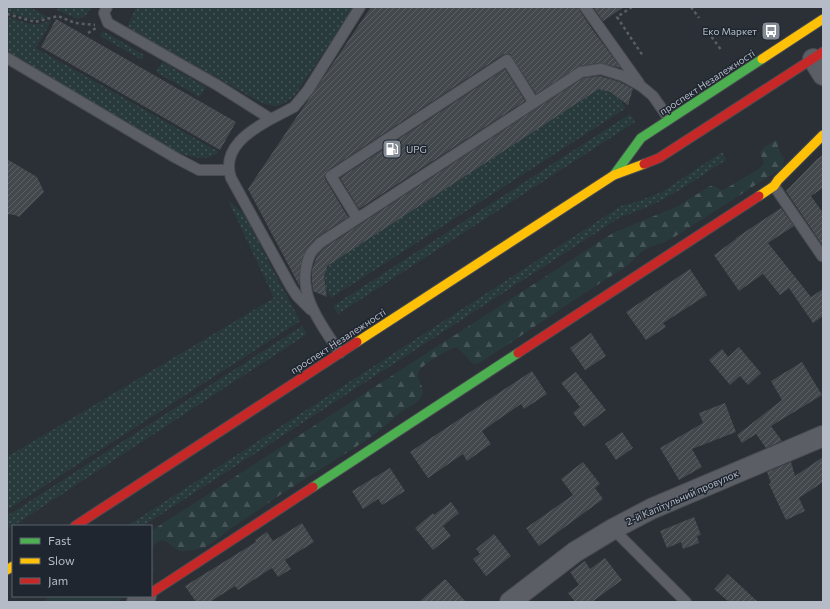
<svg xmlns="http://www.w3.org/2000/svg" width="830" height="609" viewBox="0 0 830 609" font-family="Commissioner,sans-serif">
	<defs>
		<pattern id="grass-dots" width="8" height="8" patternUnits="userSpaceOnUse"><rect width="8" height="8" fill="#293a3c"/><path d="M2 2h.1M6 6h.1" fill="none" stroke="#465557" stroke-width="1.8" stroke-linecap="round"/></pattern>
		<pattern id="forest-firs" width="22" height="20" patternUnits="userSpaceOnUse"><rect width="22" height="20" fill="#293a3c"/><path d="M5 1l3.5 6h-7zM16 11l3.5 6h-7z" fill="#465557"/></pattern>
		<pattern id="building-hatch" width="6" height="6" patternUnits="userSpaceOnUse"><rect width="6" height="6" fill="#43484d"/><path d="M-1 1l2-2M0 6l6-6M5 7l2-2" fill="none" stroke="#5c6065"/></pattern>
	</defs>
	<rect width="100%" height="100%" fill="#2b3036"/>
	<path fill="url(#grass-dots)" d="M7,7h22l19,10 -15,3 -26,-8z
		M59,7h33l-7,9 -7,3 -21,-9z
		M135,7h219l-59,88c-14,12 -18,13 -35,7l-133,-75 9,-19z
		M7,17c19,5 25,11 45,3l-16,28 183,104c-12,10 -28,5 -42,0l-170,-100z
		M103,31l41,24 -2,5 -42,-24z
		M162,62l44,25 -6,10 -44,-25z
		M599,89c13,3 20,8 27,19l-295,190c-7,-12 -8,-18 -4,-32z
		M630,114l5,8 -297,192 -5,-8z
		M722,152l4,8c-33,21 -66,46 -104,56l-479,310h-16l494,-320 15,-4 26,-10z
		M228,200l15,13 4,7 53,101 -293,189v-53l267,-159z
		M302,326l5,8 -300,196v-14z"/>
	<path fill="url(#forest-firs)" d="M776,140l2,1v7l6,11 -2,9 -106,68c-10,6 -18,8 -28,12 -9,4 -15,14 -24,20 -47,29 -93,62 -140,92l-7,4h-4l-16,-17c-8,2 -38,18 -39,27 -1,8 9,14 3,23 -4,7 -12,9 -19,14 -5,4 -10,9 -16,14 -12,11 -26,19 -40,28 -22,14 -44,28 -66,42 -17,12 -34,23 -50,34 -8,6 -17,14 -25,18 -6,2 -18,5 -24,4 -10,-2 -15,-17 -26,-7 -8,7 3,23 -4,34v-47l462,-298 65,-27 32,-20h4l7,4 4,-1 34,-20 5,-6 -4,-10 3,-5z
		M51,596h75l-9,6h-75z"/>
	<path fill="url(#building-hatch)" d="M371,7h208l1,4 12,18 29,39 -21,-5 -20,3 -44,28 -24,-37 -2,-3h-6l-177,117 -2,5v3l23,38 -32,21 -9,10 -7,19 -1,18 -51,-96z
		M593,7h31l-21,14z
		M56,19l180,103 -16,28 -179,-103z
		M505,69l20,32 -166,108 -19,-31z
		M600,76l20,6 13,7 -5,16 -18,-13 -11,-3 -272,177 -3,11 3,20 -14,-6 -1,-10v-11l5,-14 7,-8 259,-170z
		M823,155v33l-12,8 12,17v33l-37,-55 31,-32z
		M7,159l30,18 7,15 -25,25 -4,-2 -8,-1z
		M781,208l13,18 -26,17 43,54 12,-8v27l-10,7 -24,-35 -9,7 -17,-21 -24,17 -25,-36 22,-16v-1z
		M690,269l17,26 -44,28 3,4 -20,13 -20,-28z
		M591,333l15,23 -21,14 -15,-22z
		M739,347l22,26 -13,12 -8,-9 -10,9 -21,-25 13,-11 6,8z
		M802,362l20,33 -51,31 11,15 -16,7 -10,-14 -14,9 -5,-8 45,-35 -11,-19z
		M532,371l15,23 -23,15 -3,-5 -39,27 9,13 -24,17 -4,-7 -35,24 -18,-26z
		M576,372l30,38 -22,17 -11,-14 7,-6 -19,-24z
		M725,403l11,29 -44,17 10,18 -23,13 -19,-32 43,-25 -4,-10z
		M622,432l11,16 -17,12 -11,-16z
		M823,457v25l-24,16 6,13 -19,9 -17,-36 2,-1 -4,-11 24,-10 4,14z
		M583,462l17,22 -5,4 8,11 -64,47 -13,-18 47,-33 -12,-16z
		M390,468l15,23 -23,14 -4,-6 -15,10 -11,-18z
		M451,502l8,11 -16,13 8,10 -18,14 -18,-22 18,-15 1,2z
		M694,517l7,18 -4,1 2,7 -16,6 -2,-7 -14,6 -7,-17z
		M302,523l12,19 -29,18 6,9 -13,8 -6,-9 -34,22 -3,-4 -25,16h-14l-11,-16 71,-44 -1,-2 12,-8 6,9z
		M494,534l17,22 -25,20 -13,-17 7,-5 -4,-5z
		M605,558l17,22 -30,22h-17l-7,-9 11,-8 -9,-13 15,-11 5,8z
		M728,574l30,28h-29l-15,-13z
		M445,579l21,23h-47z"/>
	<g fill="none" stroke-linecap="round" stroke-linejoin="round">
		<g stroke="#494c51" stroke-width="12">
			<path id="lane" d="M107,7l-3,6 4,10 109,62 54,34 23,-12 14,-17 52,-83
				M585,7l54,76
				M7,58l169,100 23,12h29
				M271,119c-22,12 -50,30 -40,59l60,109 6,9 14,14
				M774,186l48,70
				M357,218l-26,-42 176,-116 27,43
				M340,353c-19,-29 -46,-61 -30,-98 2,-5 7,-8 10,-12l261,-171 20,-3 22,7 18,10 12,10 16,23
				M613,529l73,73"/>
		</g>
		<g stroke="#494c51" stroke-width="22">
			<path id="street" d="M813,59l10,16
				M137,602l9,-6
				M510,602l65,-50 38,-23 38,-20 172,-73"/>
		</g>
		<g stroke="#494c51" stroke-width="11">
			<path id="fast" d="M614,175l27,-37 121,-79
				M313,487l205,-134"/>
		</g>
		<g stroke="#494c51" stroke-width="11">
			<path id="slow" d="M762,59l61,-40
				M759,196l15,-10 4,-6 45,-45
				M357,342l257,-167 30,-11
				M7,570l6,-4"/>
		</g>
		<g stroke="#494c51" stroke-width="11">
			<path id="jam" d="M644,164l15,-6 164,-106
				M518,353l241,-157
				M75,526l282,-184
				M151,593l162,-106"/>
		</g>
		<path stroke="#595e62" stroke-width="2.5" stroke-dasharray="3 3" stroke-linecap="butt" d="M632,7l-15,10 26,39
			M691,7l8,11
			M7,14l28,8 23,-6 17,7 20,2
			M708,32l14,19
			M88,33l8,-5"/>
		<use href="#lane" stroke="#5b5e65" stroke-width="10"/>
		<use href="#street" stroke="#5b5e65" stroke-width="20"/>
		<use href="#fast" stroke="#4caf50" stroke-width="9"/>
		<use href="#slow" stroke="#ffc107" stroke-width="9"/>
		<use href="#jam" stroke="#c62828" stroke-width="9"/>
	</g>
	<defs>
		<g id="bus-square" transform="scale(1)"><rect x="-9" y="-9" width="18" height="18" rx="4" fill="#858b94" stroke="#1f2630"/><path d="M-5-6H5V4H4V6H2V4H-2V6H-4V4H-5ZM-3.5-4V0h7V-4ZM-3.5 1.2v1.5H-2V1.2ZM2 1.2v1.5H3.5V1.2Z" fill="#fff"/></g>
		<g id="fuel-square" transform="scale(1)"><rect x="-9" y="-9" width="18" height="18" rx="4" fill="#858b94" stroke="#1f2630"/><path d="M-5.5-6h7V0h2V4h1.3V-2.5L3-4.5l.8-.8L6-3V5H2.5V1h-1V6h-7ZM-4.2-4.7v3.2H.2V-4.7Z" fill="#fff"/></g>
	</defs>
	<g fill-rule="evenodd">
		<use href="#bus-square" x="771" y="31"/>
		<use href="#fuel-square" x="392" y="149"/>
	</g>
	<g text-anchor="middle" stroke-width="3" stroke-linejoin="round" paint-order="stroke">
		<g font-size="10" fill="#b6bcc7" stroke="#1f2630" text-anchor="end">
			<text x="757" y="35">Еко Маркет</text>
			<text x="406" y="153" text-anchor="start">UPG</text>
		</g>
		<g font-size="10" fill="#b6bcc7" stroke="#1f2630">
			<text transform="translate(707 82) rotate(-33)" y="4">проспект Незалежності</text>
			<text transform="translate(338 341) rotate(-33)" y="4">проспект Незалежності</text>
			<text transform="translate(682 497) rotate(-24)" y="4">2-й Капітульний провулок</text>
		</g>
	</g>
	<rect width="830" height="609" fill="none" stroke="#b6bcc7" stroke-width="16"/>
	<rect x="12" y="525" width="140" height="72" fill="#1f2630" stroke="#5b626c"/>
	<rect x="20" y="538" width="20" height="6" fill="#4caf50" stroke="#5b626c"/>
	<text x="48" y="545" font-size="12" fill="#b6bcc7">Fast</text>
	<rect x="20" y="558" width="20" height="6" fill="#ffc107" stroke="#5b626c"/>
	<text x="48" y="565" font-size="12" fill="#b6bcc7">Slow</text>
	<rect x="20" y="578" width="20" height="6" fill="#c62828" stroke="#5b626c"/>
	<text x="48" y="585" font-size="12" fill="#b6bcc7">Jam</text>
</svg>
